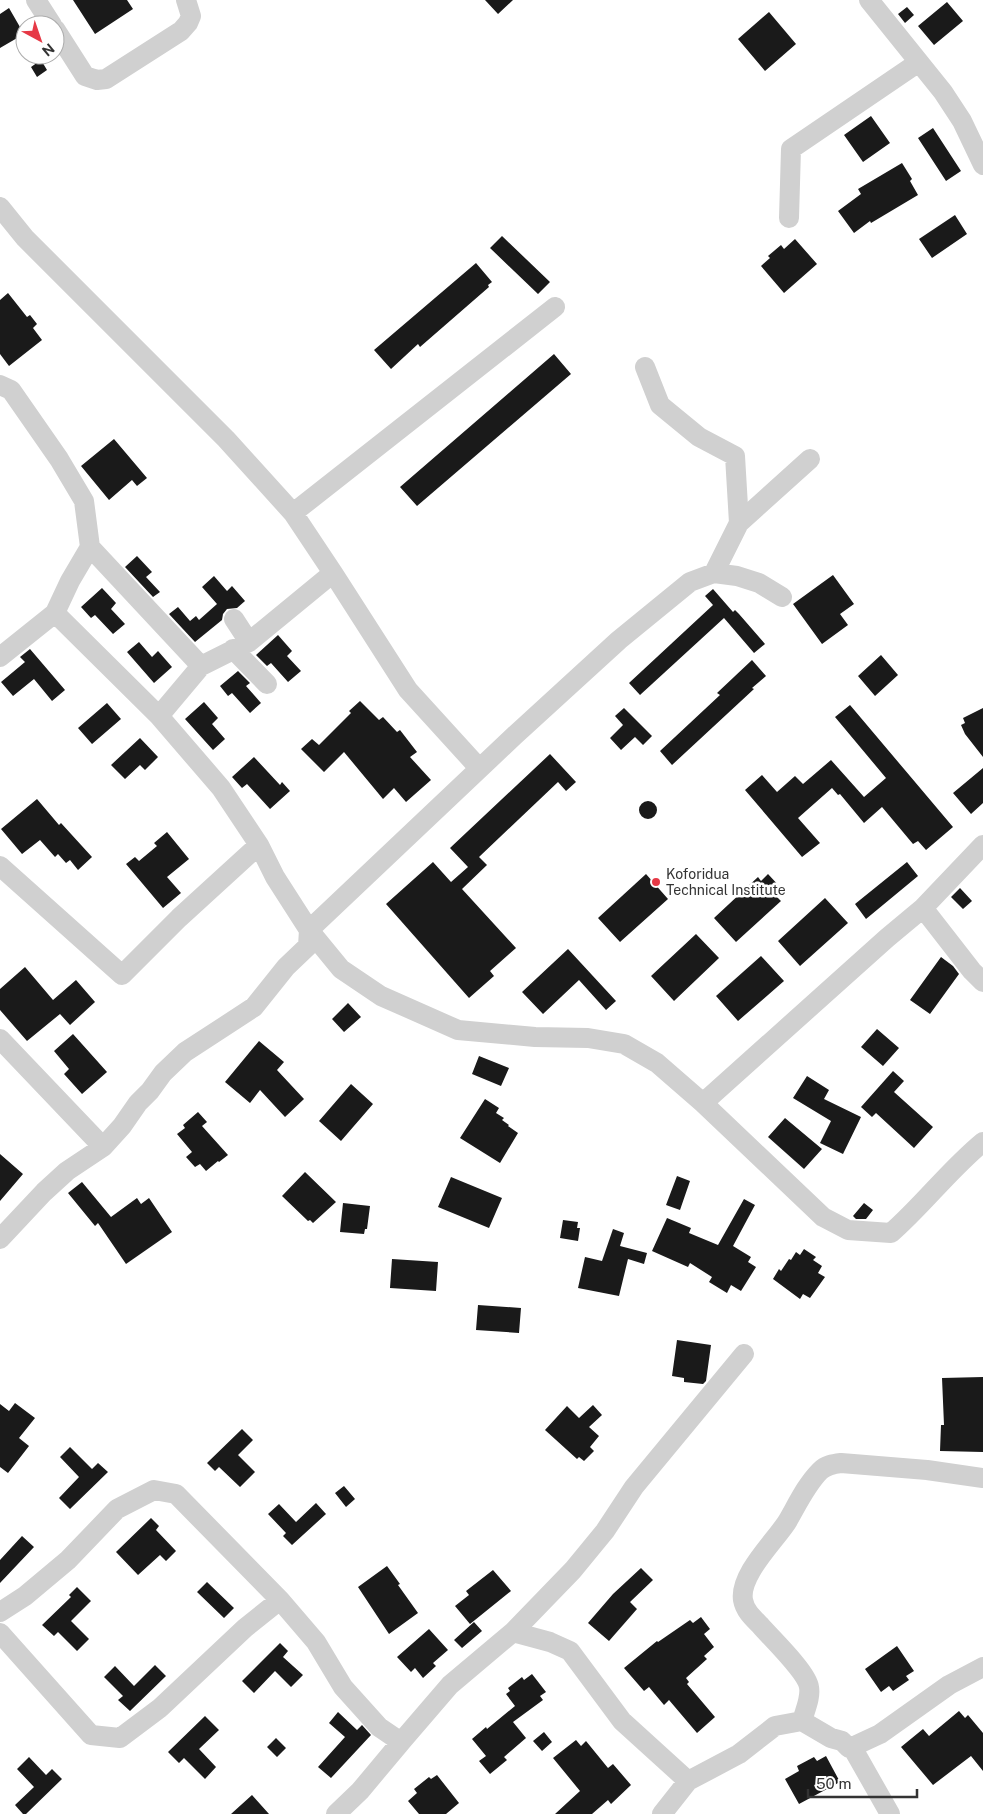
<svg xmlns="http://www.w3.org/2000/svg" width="983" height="1814" viewBox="0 0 983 1814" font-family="'Public Sans',sans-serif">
	<rect width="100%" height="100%" fill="#fff"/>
	<path fill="#1a1a1a" d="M73,0h54l6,9 -38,25z
		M485,0h28l-15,14z
		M947,2l16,19 -29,24 -16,-19z
		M907,7l7,8 -9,8 -7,-9z
		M9,8l15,26 -24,14v-34z
		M769,12l27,32 -31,27 -27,-32z
		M41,60l6,10 -10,7 -6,-10z
		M871,116l19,27 -27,19 -19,-27z
		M933,128l28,43 -15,10 -28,-43z
		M902,163l10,16 -2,2 8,14 -47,28 -1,-2 -16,12 -16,-22 23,-17 -3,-5z
		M955,215l12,19 -35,24 -13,-19z
		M502,236l48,46 -12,12 -48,-46z
		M795,239l22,25 -33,29 -23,-27 9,-8 -2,-2 13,-11 3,4z
		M476,263l16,19 -4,3 1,2 -69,60 -2,-3 -27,25 -17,-19z
		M8,293l19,24 3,-2 7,9 -4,4 9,12 -33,26 -9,-12v-54z
		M554,354l17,20 -154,132 -17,-19z
		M114,439l33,39 -10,8 -5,-6 -23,20 -28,-34z
		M137,556l15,16 -6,5 14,15 -7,5 -28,-30z
		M833,575l21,29 -14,10 8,11 -26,19 -29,-40z
		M214,576l13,15 5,-5 13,15 -8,7 -10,1 -4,5 -1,6 -27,22 -26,-28 9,-7 12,14 6,-5 3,4 18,-16 -15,-17z
		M102,588l14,15 -5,6 14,15 -12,10 -18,-19 -4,3 -10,-11z
		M713,589l20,23 2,-2 4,4 26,30 -11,9 -30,-35 -84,77 -11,-12 84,-78 -8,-9z
		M278,635l14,16 -5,5 14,15 -13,11 -17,-19 -4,3 -11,-11z
		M139,642l13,15 6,-6 14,16 -18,16 -27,-31z
		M30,649l35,41 -13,11 -18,-22 -21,17 -12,-14 24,-20 -5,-5z
		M881,655l17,20 -23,21 -17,-20z
		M752,660l14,16 -14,12 2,1 -82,76 -12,-14 60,-56 -3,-2z
		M238,671l12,12 -4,3 15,17 -11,10 -18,-20 -4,3 -8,-10z
		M360,701l19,19 4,-3 14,15 3,-2 17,22 -7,5 21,23 -25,22 -12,-14 -11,11 -39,-47 -20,20 -23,-23 11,-10 7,6 32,-32 -2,-2z
		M204,702l14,16 -6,6 13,15 -12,11 -28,-31z
		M107,703l14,16 -29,25 -14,-16z
		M850,705l103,122 -27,23 -8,-9 -5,3 -31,-37 -18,16 -24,-29 -2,1 -6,-7 -34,30 22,25 -18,14 -57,-67 17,-15 15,17 18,-16 8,8 28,-24 33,37 22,-19 -51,-61z
		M624,708l28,28 -9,9 -8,-8 -14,13 -11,-12 13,-13 -8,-9z
		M983,708v49l-18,-23 -4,-9 4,-2 -2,-5z
		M140,738l18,19 -13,13 -5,-5 -15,14 -14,-14z
		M550,754l26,28 -10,9 -8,-9 -79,75 8,8 -25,24 54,59 -26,23 4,5 -25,22 -83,-94 47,-42 18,20 17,-15 -18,-19z
		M254,757l26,28 2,-3 8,9 -20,18 -23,-25 -5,4 -10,-11z
		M983,768v35l-12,11 -18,-21z
		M37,799l22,26 2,-2 31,34 -14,13 -8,-10 -4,3 -8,-9 -3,3 -15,-17 -18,14 -21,-25z
		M639 810a9 9 0 1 1 18 0a9 9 0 1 1-18 0Z
		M167,832l22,27 -22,18 14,16 -18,15 -37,-44 9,-7 4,4 18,-15 -3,-3z
		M907,862l11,14 -52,43 -11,-15z
		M646,874l22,25 -48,43 -22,-24z
		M768,874l13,14 -7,6 7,7 -45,41 -22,-24 44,-41 3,4z
		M960,888l12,13 -9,8 -12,-12z
		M825,898l23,25 -48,43 -22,-25z
		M696,934l23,24 -45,43 -23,-25z
		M568,949l48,52 -10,9 -27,-30 -36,34 -21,-22z
		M761,956l23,25 -46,40 -22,-25z
		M941,957l12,9 6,8 -29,40 -20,-14z
		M25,967l28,33 23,-20 19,22 -25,23 -10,-11 -33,27 -27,-31v-21z
		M348,1003l13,14 -17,15 -12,-13z
		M877,1029l22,19 -16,18 -22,-19z
		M73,1034l34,38 -25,22 -18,-20 5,-5 -15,-18z
		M259,1041l25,21 -7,8 27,29 -19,18 -25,-27 -10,13 -25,-21z
		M479,1056l30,12 -8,18 -29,-12z
		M893,1071l11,10 -10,11 39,35 -19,21 -38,-35 -4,4 -11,-10z
		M807,1076l22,14 -5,9 37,18 -18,37 -23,-11 11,-22 -38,-23z
		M351,1084l22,20 -32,37 -22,-20z
		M485,1099l14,9 -3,5 8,5 -2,2 7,5 -1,1 10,7 -18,30 -40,-25z
		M198,1112l9,10 -5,4 26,29 -9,7 -1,-1 -12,10 -6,-7 -5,3 -9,-10 6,-5 -15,-18 8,-6 -2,-3z
		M785,1118l37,31 -18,20 -36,-32z
		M0,1154l23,20 -23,27z
		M305,1172l31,30 -23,21 -3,-3 -2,1 -26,-25z
		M677,1176l13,5 -10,29 -14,-5z
		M451,1177l51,21 -13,30 -51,-21z
		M82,1182l29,35 26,-19 4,6 8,-6 23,34 -46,32 -28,-41 -3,3 -27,-33z
		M744,1199l11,6 -22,41 18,11 -3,5 8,5 -15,24 -10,-6 -4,8 -18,-11 3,-5 -22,-14 -2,4 -36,-16 15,-33 24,10 -2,5 29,12z
		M343,1203l27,3 -3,23h-2l-1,5 -24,-2z
		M864,1203l9,7 -7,9h-10l-3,-3z
		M563,1220l15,2 -1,6h3l-2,13 -18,-3z
		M613,1229l11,4 -4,13 27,7 -3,11 -16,-5 -9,37 -41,-8 7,-31 17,4z
		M804,1249l12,8 -3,3 9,6 -4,7 7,4 -15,21 -7,-4 -3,5 -27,-20 6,-10 2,2 8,-12 2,1 5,-8 4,3z
		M392,1259l46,3 -2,29 -46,-3z
		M478,1305l43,3 -2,25 -43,-3z
		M677,1340l34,5 -5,36 -3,3 -19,-2v-4l-12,-2z
		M983,1377v75l-43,-1 1,-26h3l-2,-47z
		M15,1403l20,15 -16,20 10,8 -21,27 -8,-6v-63l9,7z
		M593,1405l9,10 -13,12 10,9 -9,11 4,4 -10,10 -5,-4 -2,2 -32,-29 22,-24 12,12z
		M242,1429l11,11 -15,15 17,17 -15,15 -21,-20 -4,4 -8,-8z
		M70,1447l22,22 6,-6 10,9 -38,37 -11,-11 20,-21 -19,-20z
		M344,1486l11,13 -9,8 -11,-14z
		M316,1503l10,11 -34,31 -9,-9 3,-3 -18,-19 11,-10 17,18z
		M151,1518l8,8 -3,4 20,21 -10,10 -6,-6 -22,20 -22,-23z
		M22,1536l12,11 -34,36v-23z
		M387,1566l13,18 -2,1 20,28 -29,21 -31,-47z
		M641,1568l12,12 -23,22 7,7 -28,32 -21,-18 25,-29z
		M493,1570l18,21 -41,33 -15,-18 14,-11 -3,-4z
		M207,1582l27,26 -10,10 -27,-26z
		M77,1587l14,14 -20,20 18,18 -12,12 -19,-19 -4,4 -12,-11 29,-28 -2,-2z
		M701,1617l9,12 -6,5 10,13 -10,9 3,3 -21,19 3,4 -2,2 28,33 -18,16 -28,-33 -5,5 -15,-18 -5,4 -20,-23 33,-27 1,1 32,-22 3,3z
		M474,1622l8,9 -20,17 -8,-8z
		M429,1629l19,21 -15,13 3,3 -13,12 -8,-10 -4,4 -14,-15z
		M280,1643l8,8 -5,6 20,18 -12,12 -16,-16 -21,22 -12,-12z
		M897,1646l17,25 -8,5 3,4 -16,11 -4,-5 -8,6 -16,-23z
		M155,1665l11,11 -36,35 -12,-11 5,-4 -19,-19 11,-11 19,20z
		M532,1674l14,18 -6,4 3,4 -30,22 13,16 -22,19 3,3 -17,14 -11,-13 7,-5 -14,-17 14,-12 1,2 28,-23 -9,-12 4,-3 -2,-3 14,-11 2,3z
		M959,1711l6,7 3,-3 15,18v38l-12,-15 -38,29 -32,-38 22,-18 6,7z
		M338,1712l19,18 5,-5 9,10 -40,43 -13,-11 27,-30 -16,-14z
		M205,1716l14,14 -20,19 17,18 -11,12 -21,-21 -5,5 -11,-11z
		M544,1732l8,10 -10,9 -9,-10z
		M276,1738l10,10 -9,9 -10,-10z
		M576,1740l5,6 5,-5 22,27 5,-4 18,21 -20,19 -3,-4 -16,14h-37l25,-23 -27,-33z
		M826,1756l14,26 -41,22 -14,-25 14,-8 -2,-5 17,-9 3,4z
		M29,1757l17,18 6,-6 10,10 -36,35h-3l-8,-9 19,-18 -17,-18z
		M437,1775l22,28 -13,11h-27l-11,-13 9,-8 -3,-4 15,-12 2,2z
		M252,1795l17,19h-38z"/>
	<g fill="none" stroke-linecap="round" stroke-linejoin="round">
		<path stroke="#d0d0d0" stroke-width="20" d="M36,0l16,25
			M869,0l74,92 19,29 21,44
			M55,29l30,47 12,4 9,-1 75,-48 7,-8 3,-7 -5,-16
			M0,207l25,31 201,201 67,74 40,60 75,117 71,78
			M789,218l2,-69 128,-87
			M645,367l15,38 39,32 36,19 4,67 -25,50
			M0,385l11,5 48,69 25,42 6,46 -20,34 -15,32 104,103 62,72 38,57 16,32 34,53 32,39 40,27 77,34 77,7 53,1 36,6 33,19 46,40 184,-165 36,-30 49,63 11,11
			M293,513l262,-206
			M739,523l71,-64
			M90,547l111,119
			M234,619l15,23
			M233,649l34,35
			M0,657l55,-44
			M159,716l42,-50 48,-24 84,-69
			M0,866l122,109 57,-57 80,-73
			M923,908l60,-63
			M0,1039l103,108 -36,24 -23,21 -44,47
			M703,1103l120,114 25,13 43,3c33,-29 58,-63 92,-91
			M103,1147l19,-21 16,-23 12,-12 13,-18 22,-21 69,-45 32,-40 22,-21 1,-16 205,-194 105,-96 71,-58 24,-9 23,3 22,7 23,14
			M0,1612l25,-16 43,-36 49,-51 37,-19 22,4 104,106 36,42 27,45 36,40 22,15 49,-57 63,-53 60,-62 32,-39 29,-44 110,-133
			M513,1632l37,10 20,9 52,70 66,60
			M0,1633l91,102 29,3 40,-30 85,-80 35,-28
			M802,1721c3,-11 9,-23 7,-34 -2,-15 -38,-49 -49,-62 -7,-7 -15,-14 -17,-25 -4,-25 31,-58 44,-78 10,-17 19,-37 33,-51 6,-6 13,-7 21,-8l86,7 56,8
			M852,1747l28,-13 69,-49 34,-18
			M336,1814l24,-23 41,-49
			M662,1814l26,-33 51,-27 36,-28 27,-5 29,17 11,3 7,7 3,-1 38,67"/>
	</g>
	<circle fill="#e63946" stroke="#fff" stroke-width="2" cx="656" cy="882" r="5"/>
	<g text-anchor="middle" stroke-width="5" stroke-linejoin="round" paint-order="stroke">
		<g font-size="14" fill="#333" stroke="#fff" text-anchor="start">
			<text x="666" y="879">Koforidua<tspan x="666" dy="16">Technical Institute</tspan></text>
		</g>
	</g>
	<g transform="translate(40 40) rotate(140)"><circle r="24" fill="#ffffff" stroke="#adadad"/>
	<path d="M0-4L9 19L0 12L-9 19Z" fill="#e63946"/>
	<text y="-8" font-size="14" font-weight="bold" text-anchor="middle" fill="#333333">N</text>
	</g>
	<path d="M808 1789v8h109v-8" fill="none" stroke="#333333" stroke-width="2.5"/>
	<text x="816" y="1789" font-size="15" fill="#333333" stroke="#ffffff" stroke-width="4" paint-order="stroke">50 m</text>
</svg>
